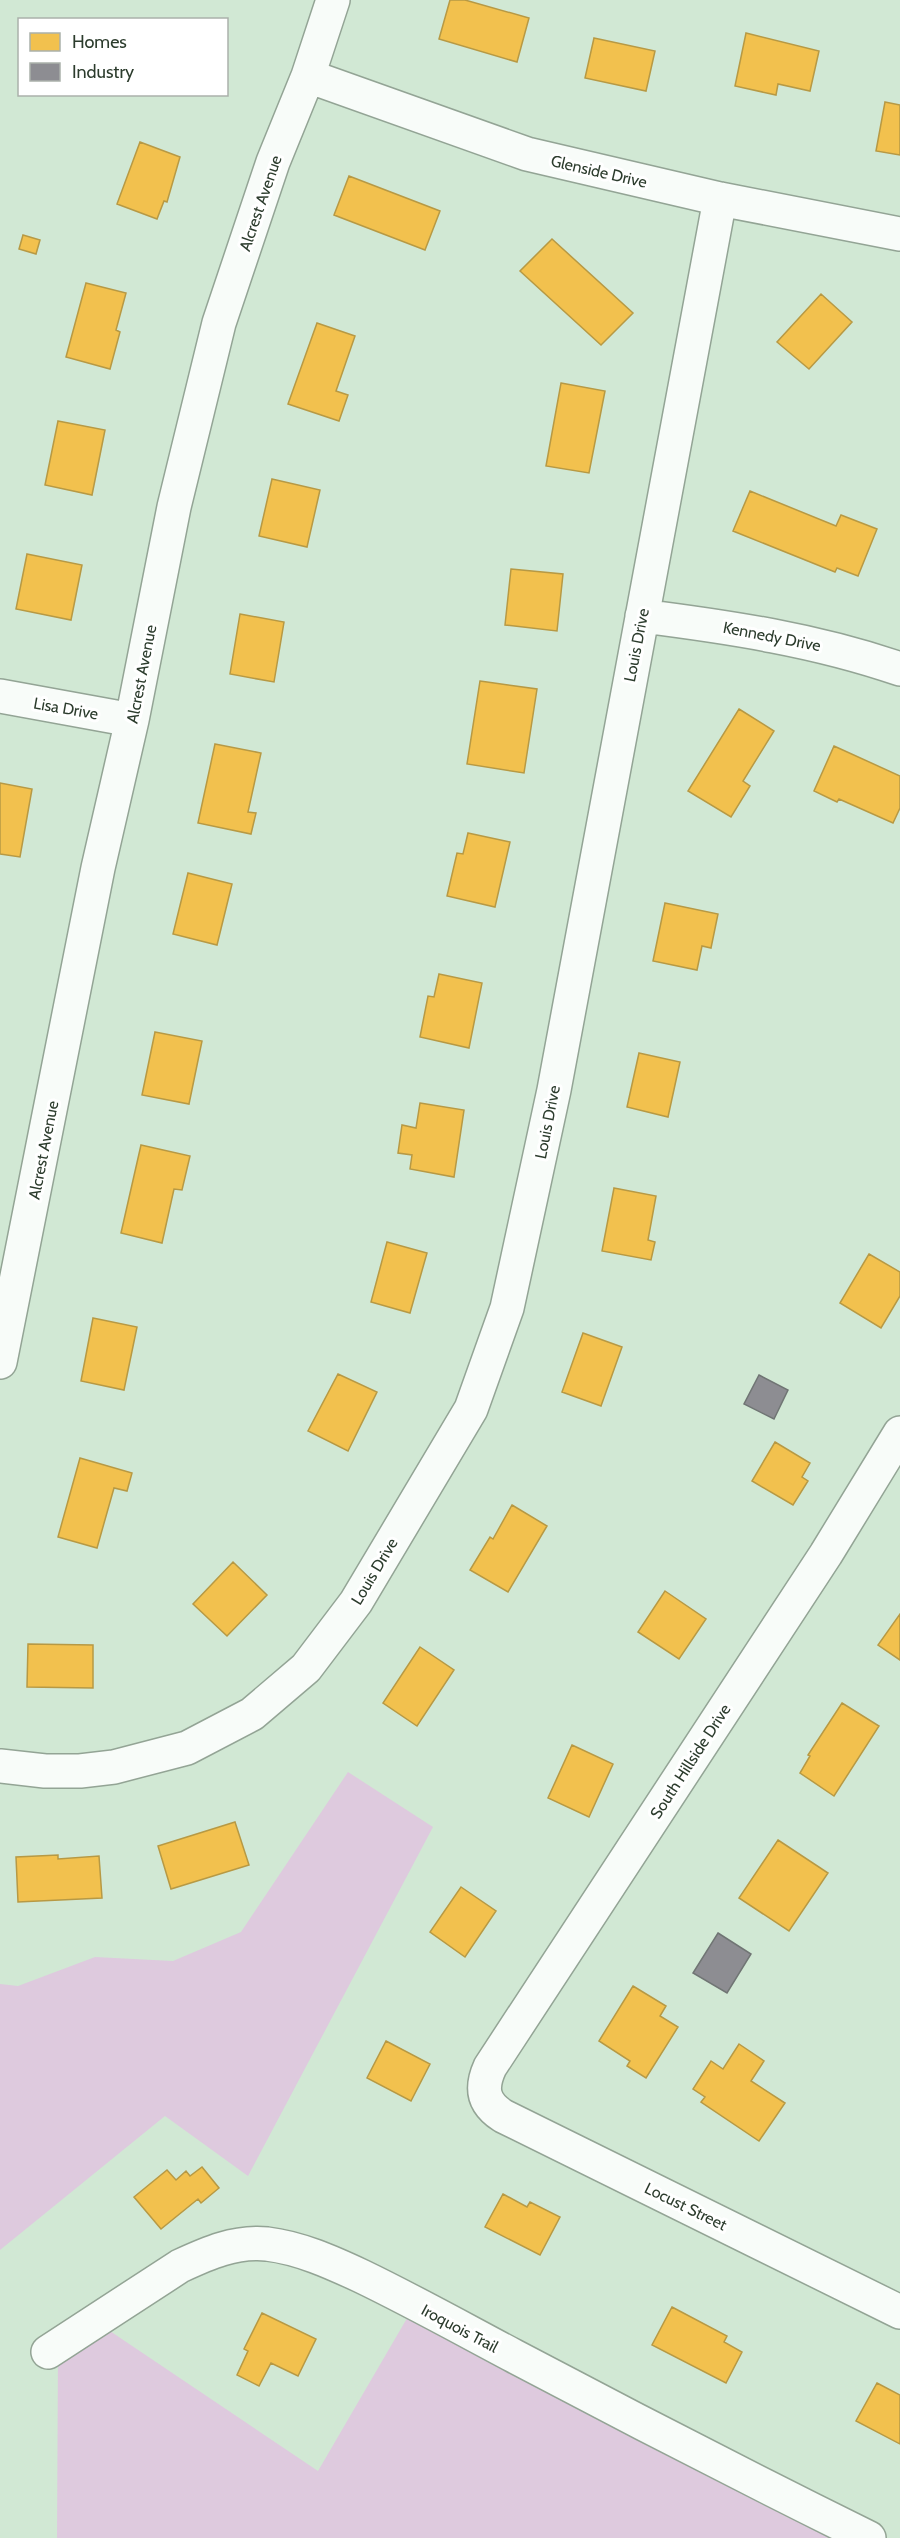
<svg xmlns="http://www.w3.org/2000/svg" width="900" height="2538" viewBox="0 0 900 2538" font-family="Cabin,sans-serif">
	<rect width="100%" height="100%" fill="#d1e8d4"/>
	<path fill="#decade" d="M348,1772l85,55 -185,349 -83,-60 -165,134v-266l18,2 77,-29 78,4 68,-29z
		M413,2308l449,230h-805l1,-185 43,-28 217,146z"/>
	<path fill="#f2c14e" stroke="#b79944" stroke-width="1.5" d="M450,0h15l64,18 -12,44 -78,-23z
		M746,33l73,18 -9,40 -32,-7 -2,11 -41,-9z
		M594,38l61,13 -9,40 -61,-13z
		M885,102l15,3v50l-24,-4z
		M140,142l40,15 -13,45 -3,-1 -7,18 -40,-15z
		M349,176l91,35 -15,39 -91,-35z
		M23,235l17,5 -4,14 -17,-5z
		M552,239l81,74 -32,32 -81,-74z
		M86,283l40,10 -10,37 4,2 -10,37 -44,-12z
		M821,294l31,28 -43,47 -32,-27z
		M317,323l38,13 -19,55 12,4 -9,26 -51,-17z
		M561,383l44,8 -16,82 -43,-7z
		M58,421l47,9 -13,65 -47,-10z
		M272,479l48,11 -13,57 -48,-11z
		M750,491l86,35 5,-11 36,14 -19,47 -21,-8 -2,4 -102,-41z
		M27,554l55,11 -11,55 -55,-11z
		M511,569l52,5 -6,57 -52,-6z
		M240,614l44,8 -10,60 -44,-8z
		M480,681l57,8 -13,84 -57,-9z
		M739,709l35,22 -31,50 7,5 -19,31 -43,-26z
		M215,744l46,9 -13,59 8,1 -5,21 -53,-11z
		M834,746l66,30v32l-7,15 -54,-24 -2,3 -23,-11z
		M0,783l32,6 -12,68 -20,-3z
		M468,833l42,9 -15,65 -48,-11 10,-43 6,1z
		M188,873l44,11 -15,61 -44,-11z
		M665,903l53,11 -7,34 -9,-2 -5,24 -44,-9z
		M439,974l43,9 -13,65 -49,-11 8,-41 6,1z
		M155,1032l47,9 -13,63 -47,-9z
		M639,1053l41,9 -12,55 -41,-10z
		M420,1103l44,7 -10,67 -44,-8 2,-14 -14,-2 4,-28 14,3z
		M141,1145l49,11 -8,34 -8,-1 -12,54 -41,-10z
		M614,1188l42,8 -8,44 7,2 -4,18 -49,-9z
		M387,1242l40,11 -17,60 -39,-11z
		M869,1254l31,18v24l-19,32 -41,-25z
		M93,1318l44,9 -13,63 -43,-9z
		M583,1333l39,14 -21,59 -39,-14z
		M338,1374l39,18 -29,59 -40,-20z
		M775,1442l35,21 -8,14 6,4 -15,24 -41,-24z
		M80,1458l52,15 -5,18 -13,-3 -17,60 -39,-11z
		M512,1505l35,21 -39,66 -38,-22 20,-33 3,2z
		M233,1562l34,33 -40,41 -34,-32z
		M665,1591l41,28 -27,40 -41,-27z
		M900,1614v46l-22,-15z
		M28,1644l65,1v43l-66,-1z
		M420,1647l34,23 -37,56 -34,-23z
		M842,1703l37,23 -45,70 -34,-23 10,-17 -2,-1z
		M572,1745l41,19 -24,53 -41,-19z
		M235,1822l14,43 -78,24 -13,-43z
		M778,1840l50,33 -39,58 -50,-33z
		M58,1855v4l41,-3 3,42 -84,4 -2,-45z
		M461,1887l35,24 -31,46 -35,-25z
		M633,1986l33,20 -6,10 18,11 -32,51 -19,-12 3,-5 -31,-20z
		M386,2041l44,23 -19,37 -44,-23z
		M739,2044l25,17 -13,20 34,22 -26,38 -58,-39 4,-5 -12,-8 18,-28 12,8z
		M202,2167l17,21 -18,15 -3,-4 -37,30 -27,-32 33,-27 9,10 10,-9 4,5z
		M503,2194l24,13 3,-5 30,15 -20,38 -55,-28z
		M672,2307l55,29 -3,6 18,10 -16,31 -74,-38z
		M262,2313l54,26 -18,37 -27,-13 -12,23 -22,-11 11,-24 -4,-2z
		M877,2383l23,12v49l-44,-23z"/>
	<path fill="#8d8d92" stroke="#707574" stroke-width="1.5" d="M759,1375l29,15 -14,29 -30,-15z
		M718,1933l33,21 -24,39 -34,-20z"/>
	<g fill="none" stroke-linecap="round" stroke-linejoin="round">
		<g stroke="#93a495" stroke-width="36">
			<path id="street" d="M308,76l219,78 193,45 180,35
				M642,616c87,11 174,24 258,53
				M0,696l132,24
				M0,1362l98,-494 34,-148 42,-213 45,-184 54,-161 35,-86 25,-76
				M900,1433l-74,121 -336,513c-10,22 -7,36 13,49l397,196
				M0,1766l45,5h35l34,-4 73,-19 65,-34 54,-46 50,-66 115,-193 36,-101 47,-218 166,-891
				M48,2352l132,-86c28,-13 55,-25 87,-22 33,4 64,18 94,32 52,25 102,53 153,80 117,62 236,123 355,182"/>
		</g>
		<use href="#street" stroke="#f8fcf9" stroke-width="33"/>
	</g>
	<g text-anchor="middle" stroke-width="6" stroke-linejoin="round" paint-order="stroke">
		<g font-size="16" fill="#2c3c2d" stroke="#fff">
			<text transform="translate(599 171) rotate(13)" y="6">Glenside Drive</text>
			<text transform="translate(260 203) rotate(-71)" y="6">Alcrest Avenue</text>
			<text transform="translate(772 636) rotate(11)" y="6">Kennedy Drive</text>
			<text transform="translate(636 645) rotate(-79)" y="6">Louis Drive</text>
			<text transform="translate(141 674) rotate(-79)" y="6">Alcrest Avenue</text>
			<text transform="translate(66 708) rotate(10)" y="6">Lisa Drive</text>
			<text transform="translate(547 1122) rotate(-79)" y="6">Louis Drive</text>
			<text transform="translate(43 1150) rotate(-79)" y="6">Alcrest Avenue</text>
			<text transform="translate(374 1571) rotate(-59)" y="6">Louis Drive</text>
			<text transform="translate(690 1761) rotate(-57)" y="6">South Hillside Drive</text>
			<text transform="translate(686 2206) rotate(26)" y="6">Locust Street</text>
			<text transform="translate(460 2328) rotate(28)" y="6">Iroquois Trail</text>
		</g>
	</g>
	<rect x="18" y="18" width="210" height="78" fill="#ffffff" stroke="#abb1ab" stroke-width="1.5"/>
	<rect x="30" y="33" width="30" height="18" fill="#f2c14e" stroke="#abb1ab" stroke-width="1.5"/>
	<text x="72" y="48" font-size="18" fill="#2c3c2d">Homes</text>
	<rect x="30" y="63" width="30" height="18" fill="#8d8d92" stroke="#abb1ab" stroke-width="1.5"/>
	<text x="72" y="78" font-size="18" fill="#2c3c2d">Industry</text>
</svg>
